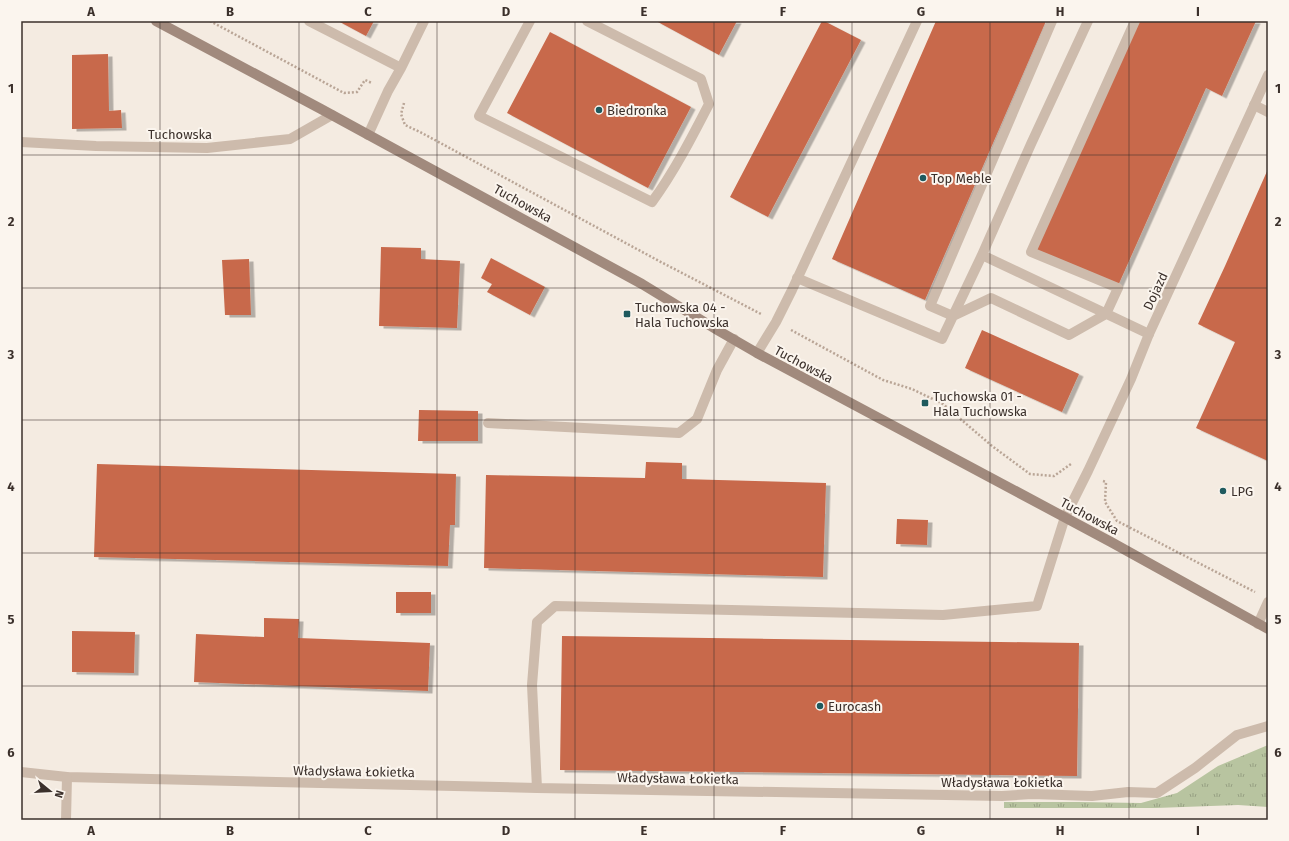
<svg xmlns="http://www.w3.org/2000/svg" width="1289" height="841" viewBox="0 0 1289 841" font-family="'Fira Sans',sans-serif">
	<defs>
		<pattern id="grass-tufts" width="24" height="20" patternUnits="userSpaceOnUse"><rect width="24" height="20" fill="#b8c4a0"/><path d="M3 7l-1-3M5 7V3M7 7l1-3M15 17l-1-3M17 17v-4M19 17l1-3" fill="none" stroke="#97a083"/></pattern>
		<filter id="shadow"><feDropShadow dx="4.5" dy="2.5" stdDeviation="0" flood-color="#0004"/></filter>
	</defs>
	<rect width="100%" height="100%" fill="#f4ebe1"/>
	<path fill="url(#grass-tufts)" d="M1268,745v62l-30,-2 -82,3h-152v-6h74l63,1 36,-10 41,-27z"/>
	<path fill="#c8694b" filter="url(#shadow)" d="M338,21h36l-8,15z
		M656,21h81l-18,34z
		M822,21h2l37,19 -93,177 -38,-20z
		M936,21h110l-121,279 -93,-41z
		M1138,21h118l-34,75 -16,-8 -89,200 -83,-38z
		M550,32l141,75 -43,81 -141,-75z
		M108,54l1,57 12,-1 1,18 -50,1v-74z
		M1268,169v292l-72,-33 39,-86 -37,-18 27,-58z
		M381,247l40,1v11l39,2 -3,67 -78,-2z
		M491,258l54,29 -15,28 -43,-23 5,-8 -11,-6z
		M249,259l2,56h-26l-3,-55z
		M982,330l97,44 -17,38 -97,-44z
		M419,410l59,1v30h-60z
		M646,462l36,1v16l144,4 -3,94 -339,-9 2,-93 159,3z
		M97,464l359,10 -1,51h-5l-2,41 -354,-9z
		M897,519l31,1 -1,25 -31,-1z
		M396,592h35v21h-35z
		M264,618l35,1 -1,19 132,5 -2,48 -234,-9 2,-48 68,3z
		M72,631l63,1 -1,41 -62,-1z
		M562,636l517,7 -2,133 -517,-6z"/>
	<g fill="none" stroke-linecap="round" stroke-linejoin="round">
		<path stroke="#b9a596" stroke-width="2.5" stroke-dasharray="2 2" stroke-linecap="butt" d="M210,21l134,72 13,-1 8,-12 7,3
			M404,103l-3,11 4,11 15,7 239,129 102,53
			M791,330l92,50 29,9 31,15 49,42 38,28 24,2 17,-12
			M1103,481l3,1 -1,20 12,19 138,71"/>
		<path stroke="#cdbbac" stroke-width="10" d="M309,21l92,47
			M530,21l-51,95 173,86c22,-30 40,-65 57,-98l-8,-25 -114,-58
			M1052,21l-122,285 23,10 38,-18 78,37 37,-21 12,-26 -87,-36 104,-231
			M1254,105l14,7
			M368,135l20,-44 13,-23 23,-47
			M21,142l75,4 111,2 83,-9 42,-24
			M982,255l167,79
			M797,278l145,61 40,-84 49,-111 57,-123
			M757,353l19,-31 16,-32 125,-269
			M488,423l191,10 18,-14 20,-49 17,-31
			M21,772l46,5 470,11 465,8 30,-2 60,2 36,-4 29,1 38,-25 42,-33 31,-9
			M537,788l-5,-103 5,-63 18,-16 388,9 94,-9 28,-89"/>
		<path stroke="#cdbbac" stroke-width="10" d="M1065,517l23,-46 43,-92 18,-45 119,-259
			M1258,624l10,-22
			M66,820l1,-43"/>
		<path stroke="#a18a7d" stroke-width="10" d="M156,21l165,88 321,175 77,47 38,22 354,189 157,87"/>
	</g>
	<path fill="none" stroke="#3b302b" stroke-width="1" stroke-opacity="0.55" d="M160,21v799M299,21v799M437,21v799M575,21v799M714,21v799M852,21v799M990,21v799M1129,21v799M21,155h1247M21,288h1247M21,420h1247M21,553h1247M21,686h1247"/>
	<g fill="#1f5a5e" stroke="#fbf5ee" stroke-width="1.5">
		<circle cx="599" cy="110" r="4"/>
		<circle cx="923" cy="178" r="4"/>
		<rect x="623" y="310" width="8" height="8" rx="2"/>
		<rect x="921" y="399" width="8" height="8" rx="2"/>
		<circle cx="1223" cy="491" r="4"/>
		<circle cx="820" cy="706" r="4"/>
	</g>
	<g text-anchor="middle" stroke-width="4" stroke-linejoin="round" paint-order="stroke">
		<g font-size="13" fill="#3b302b" stroke="#fbf5ee" text-anchor="start">
			<text x="607" y="115">Biedronka</text>
			<text x="931" y="183">Top Meble</text>
			<text x="635" y="312">Tuchowska 04 -<tspan x="635" dy="15">Hala Tuchowska</tspan></text>
			<text x="933" y="401">Tuchowska 01 -<tspan x="933" dy="15">Hala Tuchowska</tspan></text>
			<text x="1231" y="496">LPG</text>
			<text x="828" y="711">Eurocash</text>
		</g>
		<g font-size="13" fill="#3b302b" stroke="#fbf5ee">
			<text x="180" y="139">Tuchowska</text>
			<text transform="translate(523 203) rotate(29)" y="5">Tuchowska</text>
			<text transform="translate(1155 291) rotate(-65)" y="5">Dojazd</text>
			<text transform="translate(804 364) rotate(28)" y="5">Tuchowska</text>
			<text transform="translate(1090 516) rotate(28)" y="5">Tuchowska</text>
			<text transform="translate(354 771) rotate(1)" y="5">Władysława Łokietka</text>
			<text transform="translate(678 778) rotate(1)" y="5">Władysława Łokietka</text>
			<text x="1002" y="787">Władysława Łokietka</text>
		</g>
	</g>
	<rect width="1289" height="841" fill="none" stroke="#fbf5ee" stroke-width="44"/>
	<g transform="translate(50 791) rotate(108)" stroke="#fbf5ee" stroke-width="3" paint-order="stroke">
	<path d="M0-3L7 15L0 10L-7 15Z" fill="#3b302b"/>
	<text y="-6" font-size="11" font-weight="bold" text-anchor="middle" fill="#3b302b">N</text>
	</g>
	<rect x="22" y="22" width="1245" height="797" fill="none" stroke="#3b302b" stroke-width="1.5"/>
	<g font-size="13" text-anchor="middle" font-weight="bold" fill="#3b302b">
		<text x="91" y="16">A</text>
		<text x="230" y="16">B</text>
		<text x="368" y="16">C</text>
		<text x="506" y="16">D</text>
		<text x="644" y="16">E</text>
		<text x="783" y="16">F</text>
		<text x="921" y="16">G</text>
		<text x="1060" y="16">H</text>
		<text x="1198" y="16">I</text>
		<text x="11" y="93">1</text>
		<text x="1278" y="93">1</text>
		<text x="11" y="226">2</text>
		<text x="1278" y="226">2</text>
		<text x="11" y="359">3</text>
		<text x="1278" y="359">3</text>
		<text x="11" y="491">4</text>
		<text x="1278" y="491">4</text>
		<text x="11" y="624">5</text>
		<text x="1278" y="624">5</text>
		<text x="11" y="757">6</text>
		<text x="1278" y="757">6</text>
		<text x="91" y="835">A</text>
		<text x="230" y="835">B</text>
		<text x="368" y="835">C</text>
		<text x="506" y="835">D</text>
		<text x="644" y="835">E</text>
		<text x="783" y="835">F</text>
		<text x="921" y="835">G</text>
		<text x="1060" y="835">H</text>
		<text x="1198" y="835">I</text>
	</g>
</svg>
